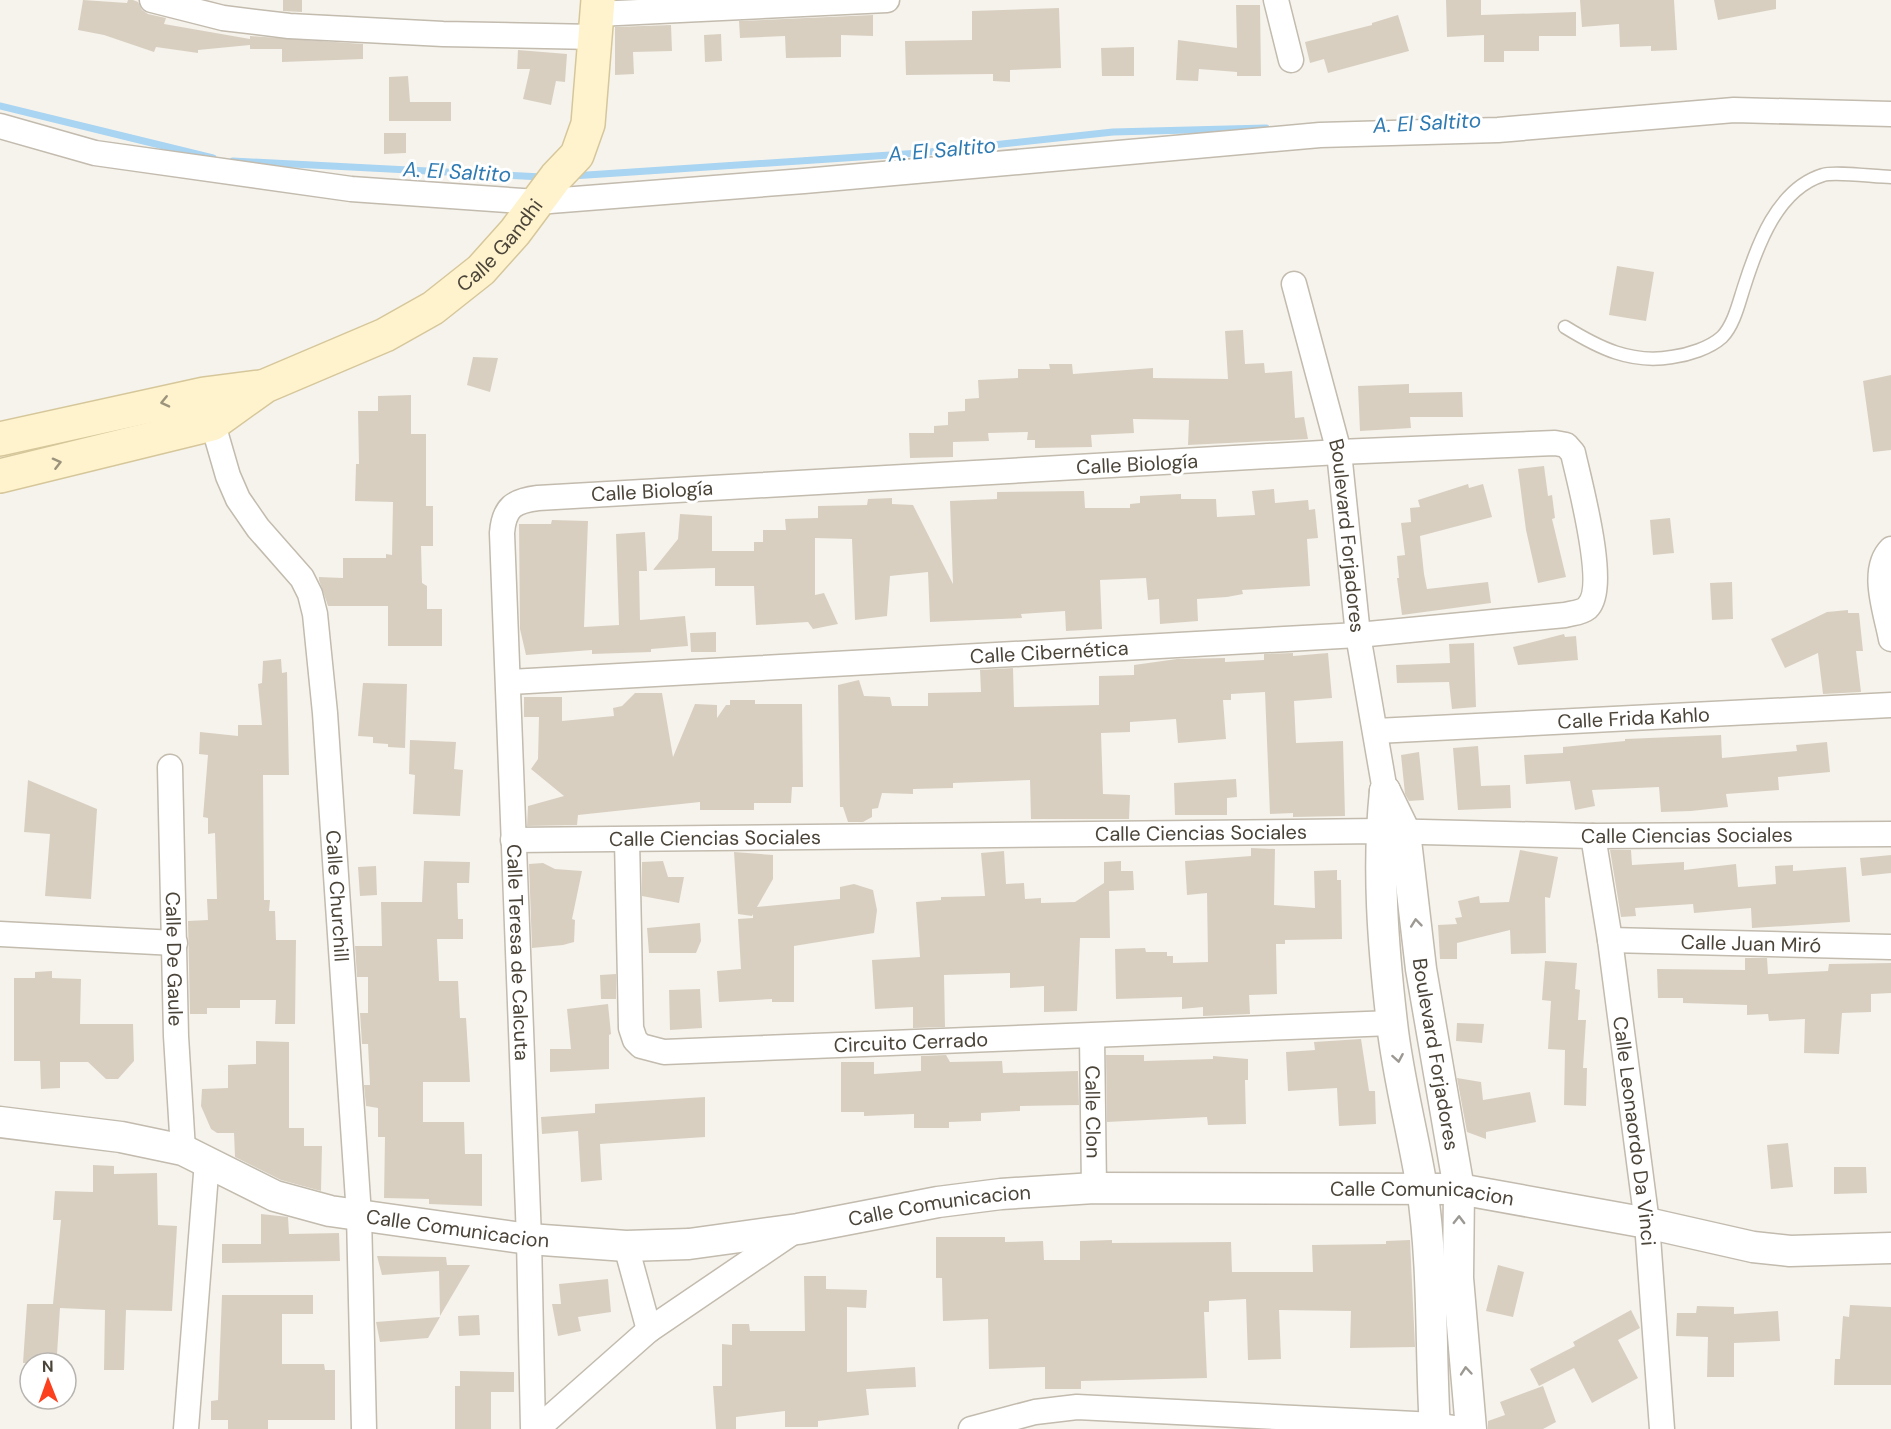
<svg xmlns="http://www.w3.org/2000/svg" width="1891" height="1429" viewBox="0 0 1891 1429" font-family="'DM Sans',sans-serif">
	<rect width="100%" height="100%" fill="#f6f3ec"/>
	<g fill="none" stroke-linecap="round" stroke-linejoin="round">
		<path stroke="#a9d4f2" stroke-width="7" d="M0,106l213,52
			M233,161l309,16
			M572,176l348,-23 193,-21 153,-4"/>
	</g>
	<path fill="#d8cfc1" d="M83,0l44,3 1,-3h5l5,2 4,8 6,4 18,4 -2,6 86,15v-3l113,8v15l-81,3v-13h-32v-4l-52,5v3l-42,-6 -2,5 -50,-17 -26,-5z
		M283,0h19v12l-19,-1z
		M1446,0h35v15l95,-3v24h-37v15h-35v11h-20v-27l-37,2z
		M1580,0h94l3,50 -26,1v-5l-31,1 -1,-23 -37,3z
		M1714,0h62v9l-58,11z
		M1236,5h24l1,71h-24v-4l-38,-3 -1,12 -22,-1 2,-40 59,8z
		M1059,8l2,60 -51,2v12l-17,-1v-7l-87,1 -1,-34 67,-1v-29z
		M873,15v21l-32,-1v22l-55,1 -1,-22 -45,2 -1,-17z
		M1398,15l11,36 -81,22 -4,-14 -14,4 -5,-21 67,-17v-2z
		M671,25l1,26 -39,1 1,22 -19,1v-48z
		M721,34l1,27 -17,1 -1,-27z
		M1134,47v29h-32l-1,-28z
		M518,50l49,4 -2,28 -9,-1 -5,24 -28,-6 7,-30h-13z
		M408,76l2,26h41v19h-62v-44z
		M384,133h22v20l-22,1z
		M1617,266l37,6 -8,49 -37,-6z
		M1243,330l2,34 19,-1 1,10 27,-2 3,47 9,-1 4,22 -120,6 1,-25 -56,-1 1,14 -43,2 1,12 -57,1v-8h-8l1,-8 -40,1 1,8 -36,1v15l-43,1 -1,-25h25v-7l14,-1v-13l17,-1v-12l14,-1 -1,-18 40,-2v-9h32l-1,-5h23l1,10 80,-6v10l75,1 -3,-48z
		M473,357l25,1 -8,34 -23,-7z
		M1891,375v75l-18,2 -10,-71z
		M1409,384v9l53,-1 1,25h-53l1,11 -51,3 -2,-45z
		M411,395v39h15v72h7v40h-12l1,37 5,3v23h15v37h-54v-40h-60l-9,-26v-3l24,1v-20h43v-4l6,1 1,-53 -38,-1 1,-37h3l-1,-53h20v-15z
		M1544,466l4,30 4,-1 3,23 -3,1 14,58 -28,6 -12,-53 -8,-61z
		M1468,484l1,4 14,-4 9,33 -72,19 4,38 3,15 61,-7 3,21 -89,12 -5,-37h2l-2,-22 8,-1 -4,-32 10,-1 -1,-14 10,-1 -2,-7z
		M1274,489l1,14 33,-3 1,10 6,-1 3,29 -11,1 3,47 -68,4 1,4 -16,3 -30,2 1,22 -38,3 -1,-25 -11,1 -2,-22 -46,2 2,49 -36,2 -1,-20 -44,3 1,4 -92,4 -2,-50 -38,4 -3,40 -32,4 -3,-81 -37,-1v57l9,-2 14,31 -25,5 -5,-7 -52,3 -2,-39h-39v-18l-62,2 25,-31 2,-25 32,2v35h42v-9h9v-12h23l-1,-11 33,-1v-12l49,-1 1,-6 24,-1v6l21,1 40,79 -3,-83 47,-2v-7l87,-1 1,17h45v-4l10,-1v-7l41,-2v5h35l1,18 38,-2 -3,-24z
		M1670,518l4,35 -21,2 -3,-35z
		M552,520l36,1 -4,106 35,-2 -3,-91 29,-2 2,39h-8l1,49 45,-4 3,30 -37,3v3l-59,2v-4l-66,5 -6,-26 -1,-105h32z
		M1732,582l1,37 -21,1 -2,-37z
		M1848,610v3h11l4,38h-7l5,41 -38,2 -5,-41 -33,15 -14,-29 56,-27z
		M716,632v20h-25l-1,-19z
		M1564,634l1,3 11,-1 2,24 -60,5 -5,-18z
		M1474,643l2,64 -24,2 -3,-27 -52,1 -1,-18 54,-2 -1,-19z
		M1293,653v3l35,-3 4,45 -38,3 2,42 47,-2 2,75 -52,1v-4l-23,1 -5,-122 -34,2v6h-8l3,39 -48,4 -2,-24 -46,3v10l-29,1 2,61 27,1 -1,24h-98l-1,-39 -77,3v5l-40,1v5l-31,-1 -4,15 -6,1v8l-9,5h-15l-5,-15h-3l-2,-122 21,-5 5,16 26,1 2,9h36v-13l53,-1 -1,-22 33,-2 1,39 85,-2v-29l35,-1v-10l43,-6 48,-1v4l39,-2v-6z
		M281,659l1,14 5,-1 2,103h-26l1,125h6l-1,11h6l1,29h20l-1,84h-20l1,-24h-36v8h-33v6h-17l-2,-93 20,-1 -1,-21h10l-2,-66 -7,1v-16l-5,-1 5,-62 -9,-1 1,-22 38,4v-11h24l-4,-41 4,-1 1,-22z
		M363,683l44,1 -2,64 -17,-1v-3l-15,-1v-6l-15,-1z
		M635,693h27l11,64 22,-53 22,1v13l9,-13h4v-5h25v4h47l1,83h-11l-1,16h-37v7h-54v-8l-122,13 -1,10 -50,1 1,-20 36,-10 -33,-27 7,-10 1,-42h-15v-20h38v24l52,-5 -1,-8 9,-2z
		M1721,735l1,23 75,-7 -1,-6 31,-3 3,30 -52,5 1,13 -53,4 2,13 -37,4 -30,1 -2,-25 -67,3 3,16 -20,4 -5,-29 -44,3 -2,-29 39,-2v-6l62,-6v-2z
		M410,740l46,2 -2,27 9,1 -3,46 -47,-2 2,-39 -6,-1z
		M1478,746l3,40 29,-1 1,23 -53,2 -5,-62z
		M1419,752l5,48 -15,1 -4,-7 -4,-39z
		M1236,779l1,18 -10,1v17h-52l-1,-32z
		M28,780l69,29 -6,90 -46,-3 5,-62 -26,-2z
		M1251,848l24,1 -1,56 41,3 -1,-37 23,-1v10h4l1,59 -57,1v4h-9l1,50 -28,1 1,19 -47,2v-9l-21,2v-12l-66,2 -1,-50 30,-1 1,4h21v4h6v7l35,-1 -1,-69 -20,2 -2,-34 66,-5z
		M1520,850l38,7 -8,41 -5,-1 1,56 -35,1 -1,-24 -53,13v16h-17l-2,-34 19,-1 -2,-6 7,-1 -4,-16 21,-5 1,7 29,-1z
		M1610,850h21l1,15 52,-3v8l52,-6 2,23 38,-3 -1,-18 18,-1v6l53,-4 4,55 -98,6 -1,-20 -57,5 -1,-9 -58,4 1,8 -15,1z
		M1004,851l2,33 18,-1 1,16 16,-1v5l34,-1 29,-19v-21l17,-1v10h12l1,19 -25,1 1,47h-30l-3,73 -33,1v-26l-34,2v-15l-66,2 1,52 -32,1v-21l-38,2 -3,-49 48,-3 -4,-55 25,-2v-3l44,-1 -4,-43z
		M734,852l39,3v24l-16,28 83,-8v-12l14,-3 19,6 4,20 -3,23 -80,13v56h-22v-3l-53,3 -2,-31 24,-2 -3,-50 15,-1v-4l-1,2 -14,-2z
		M1891,855v18l-29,3 -2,-18z
		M424,861l46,1 -1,21h-12l1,36h5v20h-26l2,42h19l2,37h6l4,64h-47v40h41l1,32h17v52l-53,-2v-5l-45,-1 1,-61h-7v-29l-12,-2 -2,-21h6l-2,-41h-6l-2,-31h8v-36h-11l-2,-31h27l-1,-44h41z
		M663,861l5,16h16l-5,26 -37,-7v-34z
		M543,863l12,6 27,2 -10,48 3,1 -1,22 -11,3 -31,3 -3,-84z
		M376,866l1,29 -17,1 -2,-29z
		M700,923l1,18 -5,12h-47l-2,-25z
		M1745,958h22l1,16 60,-3 1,-7 62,-1v30l-20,1v18l-29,1 -3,41 -35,-1 1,-34 -36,2 -1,-7 -21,1v-10l-64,-2v-5h-25l-1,-29 88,1z
		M1545,961l32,2 -2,26 5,1 -2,30h8l-3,48h4l-1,38 -22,-1 1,-55 -17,-1 3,-48 -9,-1z
		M52,971v7l29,1 -1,45h53l1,37 -16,18h-12l-18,-17h-28v26l-19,1 -1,-28h-26v-83h21v-6z
		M616,974v25h-15l-1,-24z
		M700,989l2,39 -32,2 -1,-40z
		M608,1004l3,30 -2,1v34l-59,3v-23h21l-4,-40z
		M1457,1023l27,1 -2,19 -26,-2z
		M1361,1039l8,52h6l1,33 -37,2 -2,-38 -49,3 -2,-39 29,-2 -1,-8z
		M256,1041l33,1v86h15v18h18l-1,45 -40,-11 -46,-23 -1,-24h-17l-6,-4 -10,-23 1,-17 26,-1v-23l28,-1z
		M946,1055l4,7 52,-1 1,12 75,-2 1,34 -59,1v5l-39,2v8l-32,1v6h-35v-14l-50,2v-4h-23v-50h33v12l47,-3v-15z
		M1106,1055h38v6l69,-2v-3l35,3v21h-3l1,44 -38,1 -1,-8 -100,5z
		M1457,1078l24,4 2,18 47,-8 6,30 -50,10v7l-19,-7z
		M705,1097v40l-105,7 2,36 -21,2 -3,-51 -36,3 -1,-17 54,-4v-9z
		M1788,1143l5,44 -22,2 -4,-44z
		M93,1165l21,1v8l43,-1 1,52 19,1 -5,85 -46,-1 -2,60h-20l1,-60 -45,-2 -3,46h-15v9h-19l4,-59h26l8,-84h-8l2,-29 38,1z
		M1834,1167h32l1,26 -33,1z
		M261,1214l27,3 1,17 50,-1 1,28 -118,2v-19h39z
		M936,1237h69v5l38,-1 1,19h36v-19l32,-1v3l119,-1 1,30h81l-1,-27 74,-1v-3l24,-1 5,107 -65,1 1,-37 -72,-1 2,49 -33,1 -2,-61 -37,2v11h-5l3,66 -126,3v8h-36v-22l-56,2 -1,-50 -45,2 -1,-43h-6z
		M377,1256l69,1 1,8h23l-30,51 -1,-45 -57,4z
		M1498,1265l26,7 -11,45 -27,-6z
		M804,1276h22v13l41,1 -1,18 -19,-1v65l68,-5 1,20 -50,2 3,26 -51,6v6h-33v-16l-49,6v12h-20l-3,-43h9v-42l10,1v-21h17l1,7h55z
		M608,1279l3,33 -33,5 3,14 -23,5 -6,-32h9l-2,-20z
		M222,1295h91v19h-31v50h42l1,6h10v50h-67v9h-40v-9h-17v-19l7,-1z
		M1850,1305l41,2v78h-57l1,-26h5l3,-43 6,1z
		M1697,1306l37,1v7l44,-3 2,30 -46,2v34h-27l1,-40 -32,-1 1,-23h19z
		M1631,1310l9,18 -22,12 20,38 -46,25 -18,-35 -35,18 -9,-17 45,-23 -2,-4z
		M479,1315l1,20 -21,1 -1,-20z
		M440,1317l-12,21 -48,4 -4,-20z
		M460,1371l54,1v20h-23v37h-36v-43h5z
		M1543,1386l13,36 -13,7h-55v-8l17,-6 -5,-13z"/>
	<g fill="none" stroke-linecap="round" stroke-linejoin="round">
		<g stroke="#c2bbae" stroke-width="15">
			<path id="service" d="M1565,327c34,21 66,37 107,30 16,-2 38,-9 50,-20 12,-12 17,-35 22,-50 13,-41 33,-98 79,-112 12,-4 53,2 68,2"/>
		</g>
		<g stroke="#c2bbae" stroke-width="27">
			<g id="minor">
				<path d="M152,0l71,18 66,8 154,8 152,3"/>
				<path d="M1276,0l15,60"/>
				<path d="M597,14l290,-14"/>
				<path d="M0,126l95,27 256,36 186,13 267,-21 516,-46 178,-5 236,-20 157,4"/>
				<path id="s1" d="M1294,284l45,168 19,183 27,156"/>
				<path id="s2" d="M208,407l20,69 10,23 20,29 44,50 8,16 5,20 10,99 34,502 5,214"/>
				<path d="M1891,549c-21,21 -5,63 0,90"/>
				<path id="s3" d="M510,682l848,-47 207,-20c7,-2 16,-2 22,-7 22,-20 -8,-127 -14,-155l-7,-8 -11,-2 -216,9 -801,46c-24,3 -34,9 -36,35l27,706 4,190"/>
				<path id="s4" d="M1376,731l515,-26"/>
				<path id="s5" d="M170,767l6,269 7,114"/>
				<path id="s6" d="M1593,836l17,104 37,283 15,206"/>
				<path id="s7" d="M513,840l868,-9 212,5 298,-2"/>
				<path id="s8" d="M627,840l4,188 4,12 6,6 23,6 728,-29"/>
				<path d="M0,934l175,9"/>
				<path id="s9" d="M1610,940l281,7"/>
				<path id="s10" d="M1092,1037l2,151"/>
				<path d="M626,1246l23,84"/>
				<path d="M186,1429l21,-268"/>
				<path d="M537,1429l112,-99 147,-100"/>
				<path d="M971,1429l64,-17 42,-5 358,18 26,4"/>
			</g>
		</g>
		<g stroke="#c2bbae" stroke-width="33">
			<g id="tertiary">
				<path id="s11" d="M1385,791l20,41 16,137 38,220 -1,89 13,151"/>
				<path d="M1385,791c-8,77 -2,155 7,232 6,55 21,110 30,165 12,80 8,161 13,241"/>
				<path id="s12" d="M0,1122l121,15 62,13 92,46 55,15 199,28 97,7 63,-2 109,-15 140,-27 63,-8 93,-6 365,1 188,34 106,24 37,4 101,-3"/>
			</g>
		</g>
		<g stroke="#d6c79b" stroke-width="36">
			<g id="secondary">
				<path d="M0,439l204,-45 56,-7"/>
				<path id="s13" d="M0,476l212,-52 53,-38 120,-51 48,-27 48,-38 34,-38 41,-55 21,-22 11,-31 10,-124"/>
			</g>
		</g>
		<use href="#service" stroke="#fff" stroke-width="12"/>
		<use href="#minor" stroke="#fff" stroke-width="24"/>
		<use href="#tertiary" stroke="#fff" stroke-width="30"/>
		<use href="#secondary" stroke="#fff3cd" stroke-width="33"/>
	</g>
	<defs><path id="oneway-chevron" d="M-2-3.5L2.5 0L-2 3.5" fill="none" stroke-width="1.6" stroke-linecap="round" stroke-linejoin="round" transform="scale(1.5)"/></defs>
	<g stroke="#9c937c">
		<use href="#oneway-chevron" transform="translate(165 402) rotate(167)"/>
		<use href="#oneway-chevron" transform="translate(57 463) rotate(-14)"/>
	</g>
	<g stroke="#9c9892">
		<use href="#oneway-chevron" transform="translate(1416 923) rotate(-96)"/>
		<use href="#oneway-chevron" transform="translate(1398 1058) rotate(80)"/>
		<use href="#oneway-chevron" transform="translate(1459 1220) rotate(-89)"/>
		<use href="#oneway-chevron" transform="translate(1466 1371) rotate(-95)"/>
	</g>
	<g text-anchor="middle" stroke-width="6" stroke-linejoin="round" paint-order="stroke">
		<g font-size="20" fill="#4b4439" stroke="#fff">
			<text dy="7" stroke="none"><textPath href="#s13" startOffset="561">Calle Gandhi</textPath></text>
			<text transform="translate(1137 464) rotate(-3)" y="7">Calle Biología</text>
			<text transform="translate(652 491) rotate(-3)" y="7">Calle Biología</text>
			<text dy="7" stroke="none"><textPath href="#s1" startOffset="258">Boulevard Forjadores</textPath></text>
			<text dy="7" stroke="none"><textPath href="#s3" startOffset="540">Calle Cibernética</textPath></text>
			<text dy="7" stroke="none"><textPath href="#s4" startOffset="258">Calle Frida Kahlo</textPath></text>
			<text dy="7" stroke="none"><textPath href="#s7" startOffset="688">Calle Ciencias Sociales</textPath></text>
			<text dy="7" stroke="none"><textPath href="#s7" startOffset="1174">Calle Ciencias Sociales</textPath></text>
			<text dy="7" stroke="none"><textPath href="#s7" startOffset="202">Calle Ciencias Sociales</textPath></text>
			<text dy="7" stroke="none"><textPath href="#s2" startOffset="520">Calle Churchill</textPath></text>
			<text dy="7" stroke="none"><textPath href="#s9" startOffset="141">Calle Juan Miró</textPath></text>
			<text dy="7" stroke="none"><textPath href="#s3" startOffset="2756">Calle Teresa de Calcuta</textPath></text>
			<text dy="7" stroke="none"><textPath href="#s5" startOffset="192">Calle De Gaule</textPath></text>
			<text dy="7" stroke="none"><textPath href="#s8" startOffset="480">Circuito Cerrado</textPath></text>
			<text dy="7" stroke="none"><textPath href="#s11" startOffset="270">Boulevard Forjadores</textPath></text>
			<text dy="7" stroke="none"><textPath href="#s10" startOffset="75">Calle Clon</textPath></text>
			<text dy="7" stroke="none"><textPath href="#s6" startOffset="298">Calle Leonaordo Da Vinci</textPath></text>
			<text dy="7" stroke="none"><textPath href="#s12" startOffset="1444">Calle Comunicacion</textPath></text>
			<text dy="7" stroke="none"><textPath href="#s12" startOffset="960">Calle Comunicacion</textPath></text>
			<text dy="7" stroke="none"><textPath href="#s12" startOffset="474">Calle Comunicacion</textPath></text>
		</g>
		<g font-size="21" font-style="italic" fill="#2e7ab2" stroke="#fff">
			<text transform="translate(1427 123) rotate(-3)" y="7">A. El Saltito</text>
			<text transform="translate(942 150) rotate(-5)" y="7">A. El Saltito</text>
			<text transform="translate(457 172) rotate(3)" y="7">A. El Saltito</text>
		</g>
	</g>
	<g transform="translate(48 1381) rotate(359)"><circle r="28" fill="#ffffff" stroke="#b7b4b0" stroke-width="1.5"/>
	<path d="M0-4.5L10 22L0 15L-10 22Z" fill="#fc3f1d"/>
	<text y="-9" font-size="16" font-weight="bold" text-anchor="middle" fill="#4b4439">N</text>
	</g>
</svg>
